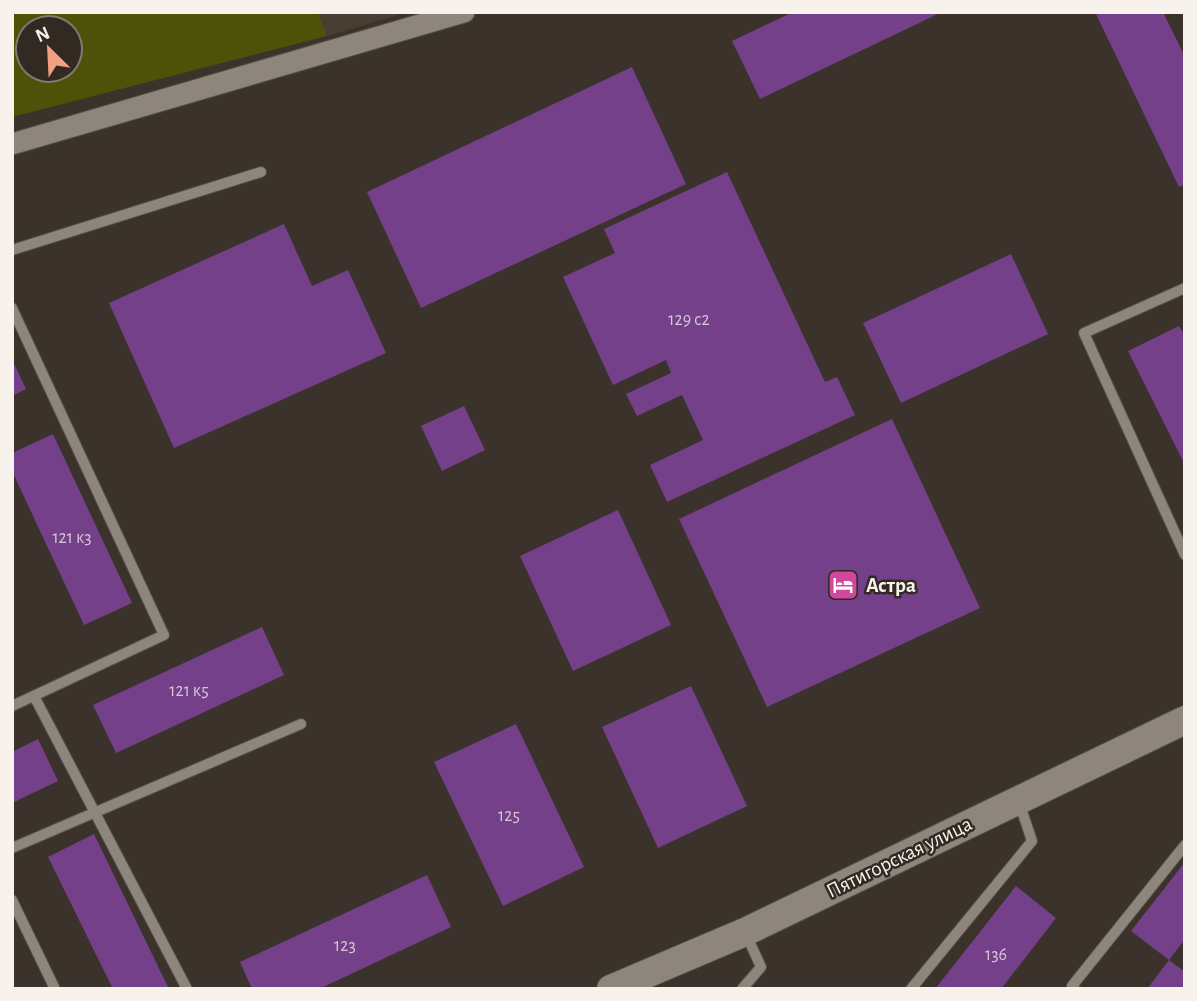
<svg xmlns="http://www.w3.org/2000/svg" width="1197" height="1001" viewBox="0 0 1197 1001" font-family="'Alegreya Sans',sans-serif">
	<rect width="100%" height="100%" fill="#3b332b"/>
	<path fill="#4a3d31" d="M318,12h91l-82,24z"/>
	<path fill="#4e5108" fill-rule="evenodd" d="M12,12h306l9,24 -315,81zM28,28h42v42h-42z"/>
	<path fill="#734089" d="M793,12h149l-182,87 -28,-58z
		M1095,12h68l22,45v127l-6,3z
		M632,67l54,117 -265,124 -54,-116z
		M727,172l98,210 12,-5 18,38 -188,87 -17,-37 53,-25 -21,-45 -45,21 -11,-22 45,-21 -5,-13 -53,25 -50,-108 52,-24 -11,-24z
		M284,224l28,62 36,-16 38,83 -212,95 -65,-145z
		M1011,254l37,80 -147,69 -38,-80z
		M1179,326l6,10v129l-57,-114z
		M12,359l14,30 -14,7z
		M464,406l21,44 -43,21 -21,-45z
		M892,419l88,189 -213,99 -88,-188z
		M53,434l79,169 -48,22 -72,-154v-18z
		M618,510l53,115 -98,46 -53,-115z
		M262,627l22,48 -168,78 -23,-48z
		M691,686l56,120 -89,42 -56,-121z
		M516,724l68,143 -81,39 -69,-144z
		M38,739l20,42 -46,22v-51z
		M94,834l75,155h-56l-65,-132z
		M1185,862v77l-16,21 -38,-29z
		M427,875l24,52 -132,62h-67l-12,-27z
		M1016,886l40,32 -55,71h-66z
		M1169,960l16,12v17h-38z"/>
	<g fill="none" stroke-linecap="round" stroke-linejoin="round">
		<g stroke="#554f48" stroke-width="12">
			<path id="lane" d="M12,250l249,-78
				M1185,288l-101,45 101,222
				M12,308l152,327 -152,71
				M34,696l153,293
				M12,848l289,-124
				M12,900l43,89
				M742,989l19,-22 -16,-35
				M911,989l121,-148 -13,-39
				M1075,989l-3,-3 113,-141"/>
		</g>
		<g stroke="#554f48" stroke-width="23">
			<path id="street" d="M12,144l452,-132"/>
		</g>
		<g stroke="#554f48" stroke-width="30">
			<path id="secondary" d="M611,989l134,-57 440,-212"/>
		</g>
		<use href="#lane" stroke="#8e857c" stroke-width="10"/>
		<use href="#street" stroke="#8e857c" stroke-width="21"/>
		<use href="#secondary" stroke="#8e857c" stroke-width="28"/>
	</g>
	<defs>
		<g id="hotel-square" transform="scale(1.575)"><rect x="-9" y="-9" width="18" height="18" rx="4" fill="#d1479c" stroke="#312922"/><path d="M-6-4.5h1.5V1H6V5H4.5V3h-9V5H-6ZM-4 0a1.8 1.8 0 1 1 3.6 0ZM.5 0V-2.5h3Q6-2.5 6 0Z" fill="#fff"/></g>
	</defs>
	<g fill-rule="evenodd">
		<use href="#hotel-square" x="843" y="585"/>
	</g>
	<g text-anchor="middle" stroke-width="5" stroke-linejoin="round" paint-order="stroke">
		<g font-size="18" fill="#d7c6d4">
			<text x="689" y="325">129 с2</text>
			<text x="72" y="543">121 к3</text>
			<text x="189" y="696">121 к5</text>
			<text x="509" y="821">125</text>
			<text x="345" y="951">123</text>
			<text x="996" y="960">136</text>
		</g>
		<g font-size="21" font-weight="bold" fill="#f8f2ed" stroke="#312922" text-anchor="start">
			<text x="866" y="592">Астра</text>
		</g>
		<g font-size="21" fill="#f8f2ed" stroke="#312922">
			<text transform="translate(899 857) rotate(-26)" y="7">Пятигорская улица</text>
		</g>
	</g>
	<rect width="1197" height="1001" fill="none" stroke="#f8f2ed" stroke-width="28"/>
	<g transform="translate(49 49) rotate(336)"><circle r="33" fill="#312922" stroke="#817973" stroke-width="2"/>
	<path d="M0-5L12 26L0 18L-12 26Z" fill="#f2a081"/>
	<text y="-10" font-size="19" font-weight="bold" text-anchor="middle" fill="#f8f2ed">N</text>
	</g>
</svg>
